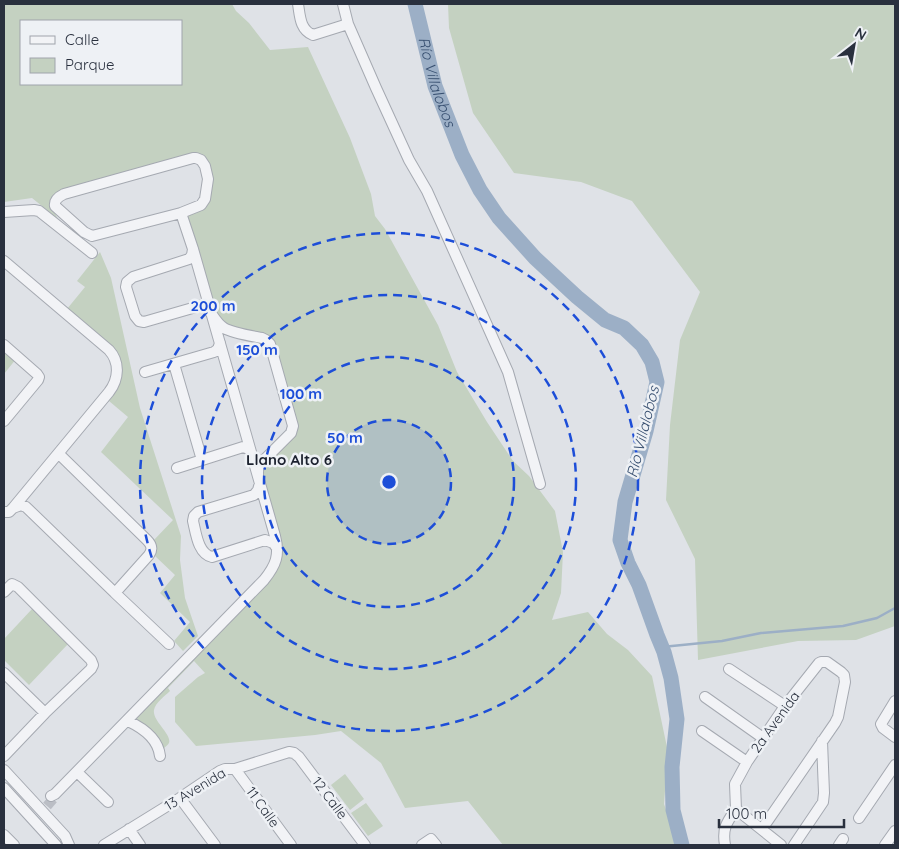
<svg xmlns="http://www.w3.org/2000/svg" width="899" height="849" viewBox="0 0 899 849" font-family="Quicksand,sans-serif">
	<rect width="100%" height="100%" fill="#dfe2e7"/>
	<path fill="#c4d1c1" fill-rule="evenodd" d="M4,4h228l4,7 13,12 21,27 38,-3 42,91 21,56 4,22 10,13 53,96 19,47 30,50 26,39 16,15 26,35 8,41 -2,41 -9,27 36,-8 19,22 21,16 24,26 16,76 -4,52 14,41h-175l-35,-44 -63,7 -24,-45 -40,-32 -26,4 -119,11 -21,-24v-25l23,-20 7,-4 -11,-12 -26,27 2,3c-5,5 -15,12 -16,19 -2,11 18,24 15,33 -1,2 -4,4 -6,6l-27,-29 -1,-2 132,-134c10,-12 17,-22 15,-38l-19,-66c-3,-18 18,-32 30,-45l-20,-96 -4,-3 -40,-9 -13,-12 -29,-99 1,-2 12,-5 5,-50 -147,34 -7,13 7,13 -26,-21 -28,4zM21,21h160v63h-160z
		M448,4h447v622l-39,14 -58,1 -100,19 -3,-101 -29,-59 4,-75 10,-85 20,-48 -68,-91 -51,-19 -67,-9 -41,-60 -24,-85z
		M100,252l11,26 29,130 41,128 -1,24 5,38 13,38 -15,15 -9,-10 16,-19 -30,-29 15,-18 -20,-19 2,-8 -3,-8 19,-20 -72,-68 27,-35 -19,-16c12,-15 17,-32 7,-49l-49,-43 18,-22 -8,-6z
		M4,349l12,10 -12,15z
		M32,609l36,35 -39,41 -25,-25v-21z
		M345,774l19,25 -14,11 -19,-25z
		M366,803l17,23 -15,10 -17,-23z"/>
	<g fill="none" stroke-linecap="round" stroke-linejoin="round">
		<path stroke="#9cafc6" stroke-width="2.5" d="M662,647l60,-6 39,-8 82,-7 34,-8 18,-10"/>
		<path stroke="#9cafc6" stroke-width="15" id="s1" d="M415,4l20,82 27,69 18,35 19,28 36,40 42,39 28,23 19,8 18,17 10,17 5,20 -11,49 -21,71 -5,38 8,23 11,22 18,50 7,17 7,26 6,41 -5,48 1,43 9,35"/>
		<path stroke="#bbbec5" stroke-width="10" stroke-dasharray="10 5" stroke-linecap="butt" d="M47,806l6,-7"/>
		<g stroke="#a5a9b1" stroke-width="12">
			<path id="minor" d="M298,4c2,12 2,26 15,31l35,-11
				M343,4l5,20 28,64 33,72 18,31 81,181 32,112
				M193,158h3l5,2 4,6 3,13 -3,20 -4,6 -20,8 -89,23 -8,-4 -29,-26c-1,-6 3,-9 9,-12z
				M4,212l30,-2 5,1 53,42
				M193,249l-1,6 -3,4 -56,18 -6,5 -1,5 9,29 4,5 5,1 59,-17c8,4 11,17 21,23 8,5 28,8 38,10l4,2 4,4 23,82 -2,7 -31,31 -2,6v5
				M4,261l105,89c11,12 10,29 0,42l-96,116 -4,4h-5
				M4,345l33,29 2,3 -1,3 -34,41
				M174,364l28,96
				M145,372l69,-20 4,-3 2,-6
				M177,468l66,-21 6,2 2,4
				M260,483l-2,7 -4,5 -56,17 -4,4 -1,5c3,12 5,33 19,36l53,-17 8,3 4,5
				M13,508l8,-3 5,2 89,86 34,-38c4,-6 3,-10 -2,-15l-88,-86
				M4,592l8,-8 6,3 73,73 2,5 -2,4 -46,44 -41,43
				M115,593l54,51
				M729,669l56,37
				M4,673l41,40
				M705,697l58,41
				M895,701l-14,23 2,4 12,9
				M128,721c15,7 30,17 32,35
				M702,731l45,31
				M235,769l56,76
				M4,770l61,66 4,9
				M77,772l31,30
				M4,788l52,57
				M51,796l4,-2 209,-214c12,-15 16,-25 11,-44l-82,-287 -12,-36
				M180,798l35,47
				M859,818l36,-53
				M129,829l11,16
				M762,829l73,-106 3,-6 7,-35 -1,-7 -3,-3 -14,-10h-6l-2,1 -34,43 -38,56 -12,22 1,25 45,36
				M4,835l10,10
				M104,845l76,-47 40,-27 5,-2h10l54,-17 5,1 5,4 66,88
				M422,845l9,-6 5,6
				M725,845c-3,-17 2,-23 11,-36
				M794,845l29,-43 1,-9 -2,-52
				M839,845l4,-6
				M885,845l10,-14"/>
		</g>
		<use href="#minor" stroke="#f2f3f6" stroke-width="10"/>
	</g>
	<circle cx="389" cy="482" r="62" fill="#1d4ed8" fill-opacity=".12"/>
	<g fill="none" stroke="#1d4ed8" stroke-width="2.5" stroke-dasharray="9 6">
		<circle cx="389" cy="482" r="62"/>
		<circle cx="389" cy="482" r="125"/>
		<circle cx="389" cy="482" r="187"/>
		<circle cx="389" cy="482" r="249"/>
	</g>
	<g text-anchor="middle" stroke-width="5" stroke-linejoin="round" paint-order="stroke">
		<g font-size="14" fill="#29303e" stroke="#eef1f5">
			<text transform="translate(775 722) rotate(-54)" y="5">2a Avenida</text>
			<text transform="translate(195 789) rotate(-31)" y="5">13 Avenida</text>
			<text transform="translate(330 798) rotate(53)" y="5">12 Calle</text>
			<text transform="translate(263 807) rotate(54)" y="5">11 Calle</text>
		</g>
		<g font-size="15" font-style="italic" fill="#364e6f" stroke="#eef1f5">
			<text dy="5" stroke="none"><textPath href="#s1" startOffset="81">Río Villalobos</textPath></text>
			<text transform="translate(643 432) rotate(-76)" y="5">Río Villalobos</text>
		</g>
		<g font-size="15" font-weight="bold" fill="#1b212e" stroke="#eef1f5">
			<text x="289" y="465">Llano Alto 6</text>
		</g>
	</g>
	<circle cx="389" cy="482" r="8" fill="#1d4ed8" stroke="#eef1f5" stroke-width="2.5"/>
	<g font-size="15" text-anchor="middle" font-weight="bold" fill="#1d4ed8" stroke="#eef1f5" stroke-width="5" stroke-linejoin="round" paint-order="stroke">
		<text x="213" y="311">200 m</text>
		<text x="257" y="355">150 m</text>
		<text x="301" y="399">100 m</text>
		<text x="345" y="443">50 m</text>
	</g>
	<rect width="899" height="849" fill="none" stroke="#29303e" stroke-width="10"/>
	<rect x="20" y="20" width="162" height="65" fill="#eef1f5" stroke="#9fa4ac"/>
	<rect x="30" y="36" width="25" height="8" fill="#f2f3f6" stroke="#9fa4ac"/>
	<text x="65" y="45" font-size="15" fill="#29303e">Calle</text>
	<rect x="30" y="58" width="25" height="15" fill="#c4d1c1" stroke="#9fa4ac"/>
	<text x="65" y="70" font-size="15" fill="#29303e">Parque</text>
	<g transform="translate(854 45) rotate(31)" stroke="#eef1f5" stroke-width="4" paint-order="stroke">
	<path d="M0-4L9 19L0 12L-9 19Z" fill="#29303e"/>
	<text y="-8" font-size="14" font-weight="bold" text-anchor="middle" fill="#29303e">N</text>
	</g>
	<path d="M719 819v8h125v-8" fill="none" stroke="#29303e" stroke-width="2.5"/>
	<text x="726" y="819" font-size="15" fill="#29303e" stroke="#eef1f5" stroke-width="4" paint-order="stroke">100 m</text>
</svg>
